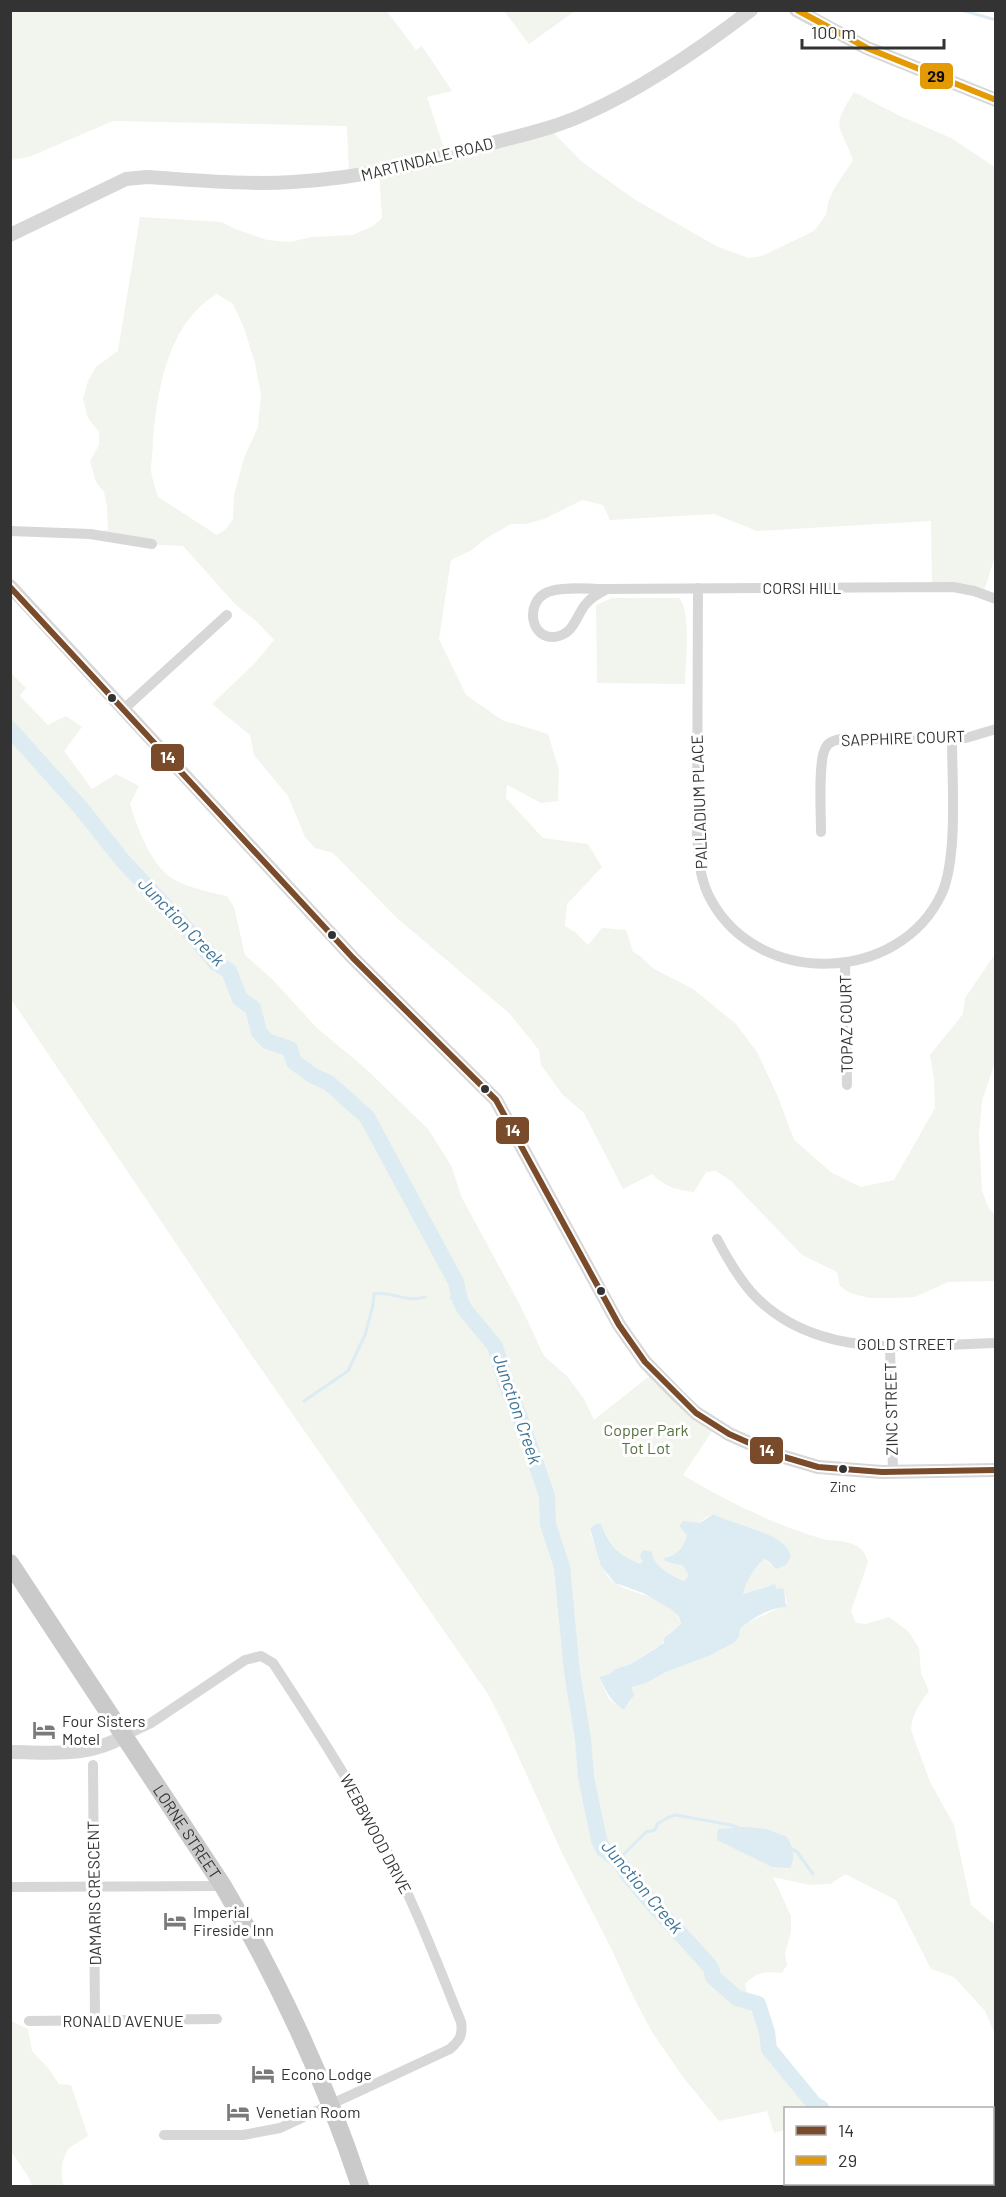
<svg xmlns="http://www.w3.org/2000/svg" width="1006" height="2197" viewBox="0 0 1006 2197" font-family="Barlow,sans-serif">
	<rect width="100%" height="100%" fill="#fff"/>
	<path fill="#f1f5ed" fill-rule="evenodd" d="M386,10l30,40 6,-4 30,45 -25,6 19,58 101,-29 34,35 53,38 84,48 31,11 13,-2 52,-25 12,-16 2,-12 6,-14 19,-29c-13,-37 -23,-30 1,-68l44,23 53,23 44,29 1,386 -13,41 -51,-6 -1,-67 -174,10 -43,-17 -104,6 -7,-15 -21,-5 -38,19 -18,5h-15l-26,15 -13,11 -21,10 -12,79 27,56 36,25 46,14 11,36 -1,31 -17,2 -34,-18 -1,13 37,40 45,6 14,23 -35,37 -2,22 10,6 13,13 14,-17 24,2 7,22 7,4 14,13 39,20 43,35 21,28 21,45 16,43 38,33 29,14 33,-7 41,-72 -1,-29 -4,-24 33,-41 2,-16 30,-44v108l-13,39 -3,33 3,56 6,17 7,8v66l-47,1 -33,15 -22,1h-24l-19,-5 -10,-7 -3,-14 -35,-17 -71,-74 -15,-10 -10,1 -12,20c-19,-3 -27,-4 -42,-18l-29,15 -39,-76 -21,-18 -22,-30 -2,-15 -30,-37 -111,-94 -65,-66 -18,-5 -10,-11 -17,-41 -34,-41 -4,-20 -38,-31 43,-41 19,-23 -18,-19 -20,-16 -53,-59 -39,-2 -54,-10 18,-4 -1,-23 -3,-15 -8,-10 -6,-21 9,-16v-13l-11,-14 -5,-19 5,-18 8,-14 22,-16 22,-134 82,5 13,7 32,11 24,2 20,-5 42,-2 20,-9 9,-8 -3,-45 -30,4 -2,-51 -234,-5 -84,36 -18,3v-149zM217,294l16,10 11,24 11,35 6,32 -3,32 -14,31 -10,37 -1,24 -8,11 -8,5 -59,-38c-2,-8 -6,-18 -7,-27 0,-9 2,-19 2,-28 4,-51 15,-120 64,-148z
		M504,11h71l-46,33z
		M612,598h67c13,15 6,65 6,86l-88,-1 -1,-78z
		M10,672l16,16 -6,8 28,29 18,-9 16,11 -18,24 28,38 24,-15 23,12 -9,18c7,23 20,58 40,73 12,9 42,16 57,19l7,11 11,48 27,24 45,49 49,41 62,60 24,38 9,29 59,109 24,51 23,20 17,23 10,21 59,-47 62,54 -32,48c43,26 92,50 140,64 7,2 15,1 23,3 12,3 19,8 22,20l-17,49 5,12 9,1 24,-7 19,14 11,17 2,25 8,18c-9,12 -17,23 -18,39l19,52 24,43 17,80 24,20v109l-10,-23 -31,-34 -23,-8 -35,-69 -51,-26 -14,10 -21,1 -37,-8 18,39v16l-6,21 2,12 -5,8c-17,-2 -25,-1 -37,11l4,18 8,2 9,28 2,17 47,57 4,2h-33l-1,22 -11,3 -7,-22 -48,10 -36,-44 -31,-45 -20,-38 -21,-46 -49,-95 -57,-126 -17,-33 -238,-341 -239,-354zM713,1514c26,13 65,15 78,43l-19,9 -8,-7c-8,8 -20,24 -21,35l27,-9 7,5 7,-1 3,15 -40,19 -29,27 -9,6 -43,16 -20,10 -15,5v14l-7,9 -15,-11 -10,-22 10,-3 6,-5 16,-5 24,-16 6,-2 8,-13 12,-9c-7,-27 -47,-28 -66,-41 -11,-7 -14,-20 -18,-32 -2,-8 -7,-14 -7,-22l7,-6 4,1c11,23 16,30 40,41l11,-10c3,12 21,21 32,26l3,-3 1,-4 -5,-8 -8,-2 -10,-6 14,-6 6,-8 2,-9 19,-18z
		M11,2021l17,8 4,22 17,18 10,15 12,1 17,51c-6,5 -17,9 -21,15 -6,10 -7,25 -3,35h-32l-3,-8 -18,-27z
		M841,2184h150l2,2h-148z"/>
	<path fill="#ddebf3" d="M713,1514c20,10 56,16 71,31 4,3 5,8 7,12l-5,8 -10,4 -8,-8 -4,-2c-9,8 -19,24 -21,35l32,-10 2,6 3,-2 4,1 2,18c-15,0 -35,12 -46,22l-1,7 -4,6 -26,14 -43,16 -20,11 -15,4 3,8 -10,15c-15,-10 -17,-19 -25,-33l10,-3 6,-5 16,-5 33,-21v-5l17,-14 -2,-7 -8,-8 -28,-16 -28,-10 -14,-17 -11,-37 7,-6 4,1c10,23 16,30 39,40l3,-2 -3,-6 3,-6 9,2c1,14 20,24 32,29l3,-3 1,-4 -5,-8 -18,-5 -1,-3c13,-3 20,-10 23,-23l-8,-9 4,-5 17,2z
		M745,1827l21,2 21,8c6,11 9,20 3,31l-18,-1 -55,-27 1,-11z"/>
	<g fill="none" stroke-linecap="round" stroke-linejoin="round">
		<path stroke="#ddebf3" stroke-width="3" d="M961,10l35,10
			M451,1298l9,2
			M304,1401l44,-30 17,-36 8,-30 1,-11c17,-3 34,9 51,3
			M791,1848l6,4 16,22
			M618,1860l28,-28 9,-2 2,-6 12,-7 7,-2 55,10 8,3"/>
		<path stroke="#ddebf3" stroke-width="16" d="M10,729l70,78 43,54 72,77 21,25 13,8 11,28 13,9 6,24 8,9 23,8 4,13 18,13 17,8 38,34 89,165 4,18 5,10 30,36 10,35 15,37 27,78 1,28 14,43 10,105 11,67 3,38 13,63 5,10 14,10 11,16 29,34 41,44 12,14 2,9 24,21 21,6 9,28 2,17 46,56 6,3
			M992,2184l2,2"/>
		<path stroke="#d7d7d7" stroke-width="10" d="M10,531l80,3 62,10
			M698,588l-1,246c2,23 2,45 14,66 48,88 189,84 231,-7 16,-37 10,-112 10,-154
			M607,589c-8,4 -16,8 -22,16 -8,10 -11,27 -26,31 -28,8 -36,-34 -11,-44 14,-6 43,-3 59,-3l346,-2 21,4 22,8
			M125,708l102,-93
			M821,832c0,-18 -3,-69 4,-83 3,-7 8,-8 15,-10h112l14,-1 30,-9
			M845,963l2,122
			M717,1239c10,19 21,38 35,54 64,69 159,52 244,50
			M890,1346l3,126
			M124,1736l27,-13 94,-63 16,-4 12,7c38,58 75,115 107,175 32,59 56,122 81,184 2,13 -1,18 -11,27l-170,79 -37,7h-79
			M93,1765l2,255
			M10,1887l213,-1
			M29,2021l188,-2"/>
		<path stroke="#d7d7d7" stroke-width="14" d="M796,10l71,38 129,52
			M10,235l116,-56 21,-2c48,3 98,8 146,5 71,-4 129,-19 196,-38 32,-9 66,-16 96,-30 59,-26 115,-65 166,-104
			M10,586l343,372 143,142 123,225 26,37 33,34 18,17 33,21 45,20 44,13 64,5 114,-2
			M10,1752c41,0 78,6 114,-16"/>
		<path stroke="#cacaca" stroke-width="18" id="s1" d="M10,1563l213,323c55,94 103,197 137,300"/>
		<g stroke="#fff" stroke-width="10">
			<path id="bus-1" d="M10,587l343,371 143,142 123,225 26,37 51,51 33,21 45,20 44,13 64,5 114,-2"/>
		</g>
		<g stroke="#fff" stroke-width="10">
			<path id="bus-2" d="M797,10l70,38 129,52"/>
		</g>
		<use href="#bus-1" stroke="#7a4b2a" stroke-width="6"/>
		<use href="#bus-2" stroke="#e39a05" stroke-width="6"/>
	</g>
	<defs>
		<g id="hotel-bare" transform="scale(1.8)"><path d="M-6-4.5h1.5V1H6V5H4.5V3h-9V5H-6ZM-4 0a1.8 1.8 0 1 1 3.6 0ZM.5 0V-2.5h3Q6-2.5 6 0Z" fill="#7a7a7a" stroke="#fff" stroke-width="2.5" paint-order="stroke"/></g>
	</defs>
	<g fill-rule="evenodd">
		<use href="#hotel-bare" x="44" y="1730"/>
		<use href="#hotel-bare" x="175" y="1921"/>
		<use href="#hotel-bare" x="263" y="2074"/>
		<use href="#hotel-bare" x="238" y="2112"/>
	</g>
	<g fill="#333" stroke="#fff" stroke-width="2">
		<circle cx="112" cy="698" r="5"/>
		<circle cx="332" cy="935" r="5"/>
		<circle cx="485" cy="1089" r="5"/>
		<circle cx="601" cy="1291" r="5"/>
		<circle cx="843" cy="1469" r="5"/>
	</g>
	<g text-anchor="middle" stroke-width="6" stroke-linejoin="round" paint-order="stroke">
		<g font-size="14" fill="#333" stroke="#fff">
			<text x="843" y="1492">Zinc</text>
		</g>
		<g font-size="16" fill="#333" stroke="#fff">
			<text transform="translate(427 159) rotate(-14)" y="6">MARTINDALE ROAD</text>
			<text x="802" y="594">CORSI HILL</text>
			<text transform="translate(903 738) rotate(-2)" y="6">SAPPHIRE COURT</text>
			<text transform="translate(699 802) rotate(-92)" y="6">PALLADIUM PLACE</text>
			<text transform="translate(846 1024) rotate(-91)" y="6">TOPAZ COURT</text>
			<text x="906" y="1350">GOLD STREET</text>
			<text transform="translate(891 1409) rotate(-91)" y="6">ZINC STREET</text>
			<text dy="6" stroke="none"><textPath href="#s1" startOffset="322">LORNE STREET</textPath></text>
			<text transform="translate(376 1834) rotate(62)" y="6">WEBBWOOD DRIVE</text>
			<text transform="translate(94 1893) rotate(-91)" y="6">DAMARIS CRESCENT</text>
			<text x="123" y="2027">RONALD AVENUE</text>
		</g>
		<g font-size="16" fill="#56703f" stroke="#fff">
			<text x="646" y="1436">Copper Park<tspan x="646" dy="18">Tot Lot</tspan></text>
		</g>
		<g font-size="16" fill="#333" stroke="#fff" text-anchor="start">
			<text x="62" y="1727">Four Sisters<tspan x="62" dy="18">Motel</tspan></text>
			<text x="193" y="1918">Imperial<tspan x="193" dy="18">Fireside Inn</tspan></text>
			<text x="281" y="2080">Econo Lodge</text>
			<text x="256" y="2118">Venetian Room</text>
		</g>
		<g font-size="18" font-style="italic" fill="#3f7597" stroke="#fff">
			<text transform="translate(181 922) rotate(46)" y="6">Junction Creek</text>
			<text transform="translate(517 1409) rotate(71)" y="6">Junction Creek</text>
			<text transform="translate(642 1887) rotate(50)" y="6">Junction Creek</text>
		</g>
	</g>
	<g stroke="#fff" stroke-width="2">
		<rect x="919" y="62" width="35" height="28" rx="6" fill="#e39a05"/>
		<rect x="150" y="743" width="35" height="29" rx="6" fill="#7a4b2a"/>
		<rect x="495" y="1116" width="35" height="29" rx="6" fill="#7a4b2a"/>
		<rect x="749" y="1436" width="35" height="29" rx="6" fill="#7a4b2a"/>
	</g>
	<g font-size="16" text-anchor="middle" font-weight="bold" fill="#fff">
		<text x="168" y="763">14</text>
		<text x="513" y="1136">14</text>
		<text x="767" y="1456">14</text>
	</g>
	<g font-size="16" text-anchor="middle" font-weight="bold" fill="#111">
		<text x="936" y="82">29</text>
	</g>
	<rect width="1006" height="2197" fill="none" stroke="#333333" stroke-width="24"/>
	<rect x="784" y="2107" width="210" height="78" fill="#ffffff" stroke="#adadad" stroke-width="1.5"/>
	<rect x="796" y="2126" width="30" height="9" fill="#7a4b2a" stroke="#adadad" stroke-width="1.5"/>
	<text x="838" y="2137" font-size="18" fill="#333333">14</text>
	<rect x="796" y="2156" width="30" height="9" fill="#e39a05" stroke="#adadad" stroke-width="1.5"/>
	<text x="838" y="2167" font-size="18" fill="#333333">29</text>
	<path d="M802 39v9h142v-9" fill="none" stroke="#333333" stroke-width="3"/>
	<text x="811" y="39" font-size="18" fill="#333333" stroke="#ffffff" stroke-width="4.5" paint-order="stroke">100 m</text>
</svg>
